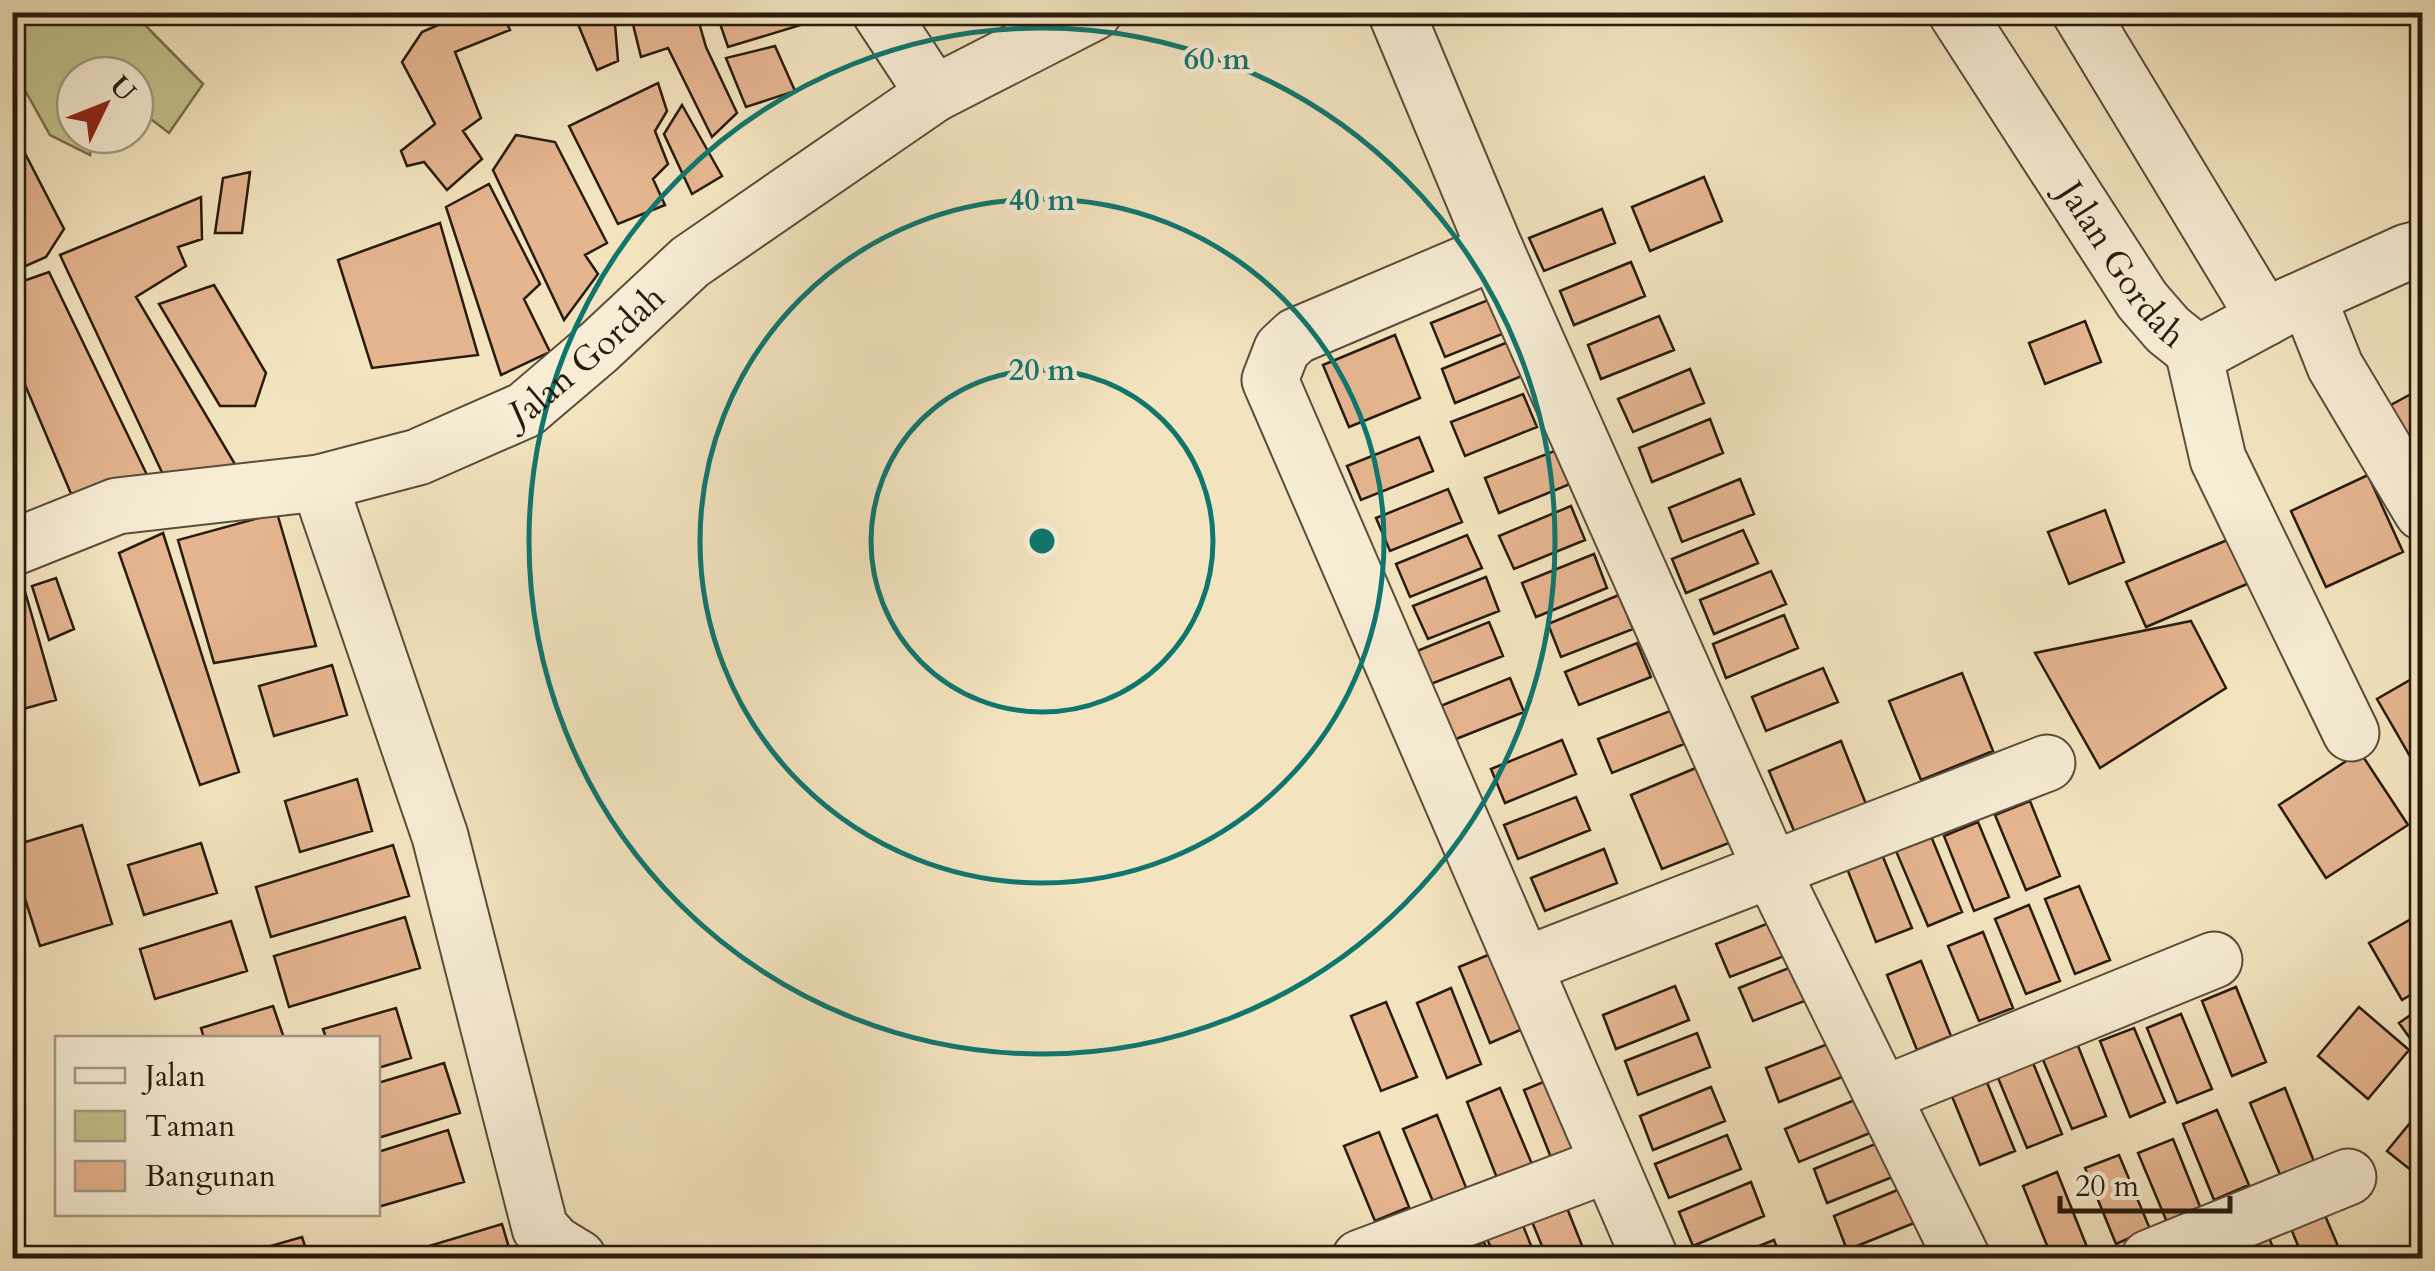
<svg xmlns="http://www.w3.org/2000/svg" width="2435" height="1271" viewBox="0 0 2435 1271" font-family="Cardo,serif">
	<rect width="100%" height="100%" fill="#f3e4bf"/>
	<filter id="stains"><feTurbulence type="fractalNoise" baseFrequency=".002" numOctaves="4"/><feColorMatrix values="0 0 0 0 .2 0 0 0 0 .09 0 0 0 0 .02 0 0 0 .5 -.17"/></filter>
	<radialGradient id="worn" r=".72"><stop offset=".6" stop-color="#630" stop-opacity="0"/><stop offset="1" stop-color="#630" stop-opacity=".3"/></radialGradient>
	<path fill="#c3c28c" stroke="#756e4e" stroke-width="2.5" d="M13,12l125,1v5l65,66 -34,49 -34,-26v-32h-60v60h17l-2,20 -40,-20 -28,-50 -9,4z"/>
	<path fill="#e5b590" stroke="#271b0f" stroke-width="2.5" d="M468,12h34l8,18 -55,22 26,66 -18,13 19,28 -35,31 -23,-28 -17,4 -6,-15 34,-27 -33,-62 20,-30z
		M573,12h41l4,49 -21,9z
		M630,12h66l10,35 31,66 -25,24 -44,-89 -27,9z
		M716,12h83l5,12 -76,23z
		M775,46l20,45 -49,16 -20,-49z
		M658,83l9,28 -12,20 13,33 -15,15 12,26 -47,19 -49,-98z
		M682,105l40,71 -30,18 -28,-60z
		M14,132l50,97 -18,28 -34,15z
		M516,135l39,7 52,101 -22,12 13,19 -34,46 -71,-150z
		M250,172l-8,61h-27l8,-55z
		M1704,177l18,44 -72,30 -18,-44z
		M489,184l51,100 -16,15 26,53 -49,23 -55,-168z
		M201,197l1,42 -24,8 8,19 -50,31 103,174 -73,10 -106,-226z
		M1602,209l13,34 -71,28 -15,-33z
		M440,223l38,132 -106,13 -34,-108z
		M1631,262l14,34 -71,29 -14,-34z
		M49,272l100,207 -77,17 -60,-142v-69z
		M214,285l52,88 -11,33h-35l-61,-102z
		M1503,294l14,34 -72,29 -14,-34z
		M1659,316l15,34 -73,29 -13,-34z
		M2085,321l16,41 -56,22 -16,-41z
		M1395,335l25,63 -71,29 -26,-62z
		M1513,340l14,34 -72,29 -13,-34z
		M1690,369l14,34 -71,29 -15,-33z
		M2422,388v82l-33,-64z
		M1523,394l14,33 -72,29 -14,-34z
		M1710,419l13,34 -71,29 -13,-34z
		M1419,437l14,34 -72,29 -14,-34z
		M1557,450l13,34 -71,29 -14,-35z
		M2368,475l35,77 -77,35 -35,-76z
		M1740,479l14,35 -72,28 -13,-34z
		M1448,489l14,33 -72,29 -14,-33z
		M1571,506l14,34 -71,29 -15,-33z
		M2105,510l19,52 -55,22 -21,-52z
		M277,513l39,133 -102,17 -36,-123z
		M1743,530l15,33 -72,30 -14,-34z
		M163,533l76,239 -39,13 -81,-232z
		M2242,534l19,44 -115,49 -20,-45z
		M1467,535l15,33 -72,29 -14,-33z
		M1594,554l13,34 -71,29 -14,-34z
		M1771,571l15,33 -72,30 -14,-34z
		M1486,577l13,34 -71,28 -15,-33z
		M56,578l18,51 -25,11 -17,-54z
		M22,581l34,119 -44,12v-129z
		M1619,595l14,34 -72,28 -13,-33z
		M1784,615l14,33 -72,30 -13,-34z
		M2191,621l35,67 -126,80 -65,-115z
		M1489,622l14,34 -72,28 -14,-33z
		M1637,643l14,34 -72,28 -14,-33z
		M332,665l15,50 -73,21 -15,-50z
		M1823,668l15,34 -72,29 -14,-34z
		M1962,673l31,78 -72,29 -32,-79z
		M1510,678l14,34 -73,29 -13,-34z
		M2410,680l12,21v69l-3,2 -42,-73z
		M1670,711l14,33 -72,29 -14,-34z
		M1562,740l14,34 -71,29 -14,-34z
		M1841,741l27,68 -71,29 -28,-67z
		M2360,752l48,73 -82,53 -47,-73z
		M1703,765l31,76 -72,28 -31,-74z
		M357,779l15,52 -72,21 -15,-51z
		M1576,797l14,33 -72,29 -14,-34z
		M2030,801l30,75 -34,14 -31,-75z
		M1978,822l31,75 -35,14 -30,-75z
		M82,825l30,99 -72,22 -28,-88v-12z
		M1931,836l31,76 -34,14 -32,-75z
		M201,843l16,50 -73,22 -16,-50z
		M393,845l16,51 -138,41 -15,-50z
		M1604,849l13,34 -72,28 -14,-33z
		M1881,852l31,76 -36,14 -30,-76z
		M2079,886l31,74 -35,14 -30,-75z
		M2029,905l31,76 -34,13 -31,-75z
		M2422,913v75l-20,12 -33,-57z
		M1789,915l13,34 -72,28 -14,-33z
		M405,917l15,51 -131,39 -15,-51z
		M231,921l16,50 -92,28 -15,-50z
		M1983,932l30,76 -34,13 -31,-75z
		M1493,953l32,75 -35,15 -31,-76z
		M1811,959l14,34 -72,28 -14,-33z
		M1921,961l30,75 -34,14 -30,-75z
		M1675,986l14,34 -73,29 -13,-34z
		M2236,987l30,75 -34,14 -30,-75z
		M1451,988l30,76 -34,14 -30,-75z
		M1386,1002l31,75 -36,14 -30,-75z
		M273,1006l11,32h-80l-3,-10z
		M2359,1007l50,43 -41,49 -50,-43z
		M2422,1007v48l-23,-32z
		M396,1008l15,50 -33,10v-30h-52l-3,-9z
		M2181,1014l31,75 -35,14 -30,-75z
		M2134,1028l31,74 -35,15 -30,-76z
		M1697,1033l13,34 -72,28 -13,-34z
		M1838,1040l14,33 -73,29 -13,-34z
		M2076,1041l30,75 -34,13 -31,-74z
		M2031,1058l31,76 -35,14 -31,-75z
		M444,1063l16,50 -82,25v-55z
		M1984,1075l31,76 -35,14 -31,-76z
		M1558,1076l30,75 -34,14 -30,-75z
		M1711,1087l14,34 -72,29 -13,-34z
		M1500,1088l32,76 -35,14 -30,-76z
		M2285,1088l30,76 -34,13 -31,-74z
		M1857,1099l13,34 -71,29 -14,-33z
		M2217,1110l32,75 -35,15 -31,-76z
		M1437,1115l30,75 -33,14 -31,-75z
		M2410,1123l12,10v46l-35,-28z
		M448,1130l16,52 -86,25v-55z
		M1379,1132l30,75 -34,14 -31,-75z
		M1727,1135l14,34 -72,29 -14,-34z
		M2173,1139l30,75 -34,13 -31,-74z
		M1885,1140l15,34 -73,29 -13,-34z
		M2119,1155l31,74 -34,15 -31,-76z
		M2057,1172l30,75 -35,11 -29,-72z
		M1751,1182l13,34 -71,30 -14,-34z
		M1905,1187l14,34 -72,29 -13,-34z
		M1565,1203l22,55h-40l-17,-41z
		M2324,1213l19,45h-40l-13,-32z
		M1522,1223l14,35h-40l-10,-21z
		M502,1224l10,34h-79l-4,-12z
		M2266,1230l11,28h-40l-6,-14z
		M302,1237l7,21h-80z
		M1774,1240l7,18h-52z
		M1484,1242l6,16h-40l-1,-2z"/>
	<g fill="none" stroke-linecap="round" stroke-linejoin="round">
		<g stroke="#5a4d3b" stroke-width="59">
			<g id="minor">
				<path d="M880,12l54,82"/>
				<path d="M1396,12l100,239 -200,85 -14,13 -12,31 380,878"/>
				<path id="s1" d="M1956,12l186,288 26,30 25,20 16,-2 76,-41 122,-55 15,-4"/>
				<path d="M2080,12l185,306"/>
				<path d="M1496,251l276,620 190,387"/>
				<path d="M2308,298l27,68 87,146"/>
				<path d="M2193,350l25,109 133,274"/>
				<path d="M319,483l121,353 100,392 15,16 23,14"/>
				<path id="s2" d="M12,548l105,-42 202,-23 99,-26 107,-47 74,-63 91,-85 244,-168 160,-82"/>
				<path d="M1525,965l522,-202"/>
				<path d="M1882,1095l332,-135"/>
				<path d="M1360,1258l249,-94"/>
				<path d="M2149,1258l199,-81"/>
			</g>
		</g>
		<use href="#minor" stroke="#f7edd5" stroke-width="55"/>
	</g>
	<g fill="none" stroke="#0f766e" stroke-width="5">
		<circle cx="1042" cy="541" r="171"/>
		<circle cx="1042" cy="541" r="342"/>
		<circle cx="1042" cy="541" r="513"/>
	</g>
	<g text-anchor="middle" stroke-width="9" stroke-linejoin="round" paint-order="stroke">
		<g font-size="35" fill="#271b0f" stroke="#f7edd5">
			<text dy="12" stroke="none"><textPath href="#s1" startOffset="302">Jalan Gordah</textPath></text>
			<text dy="12" stroke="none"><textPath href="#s2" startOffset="618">Jalan Gordah</textPath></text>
		</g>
	</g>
	<circle cx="1042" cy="541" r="15" fill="#0f766e" stroke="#f7edd5" stroke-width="5"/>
	<g font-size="30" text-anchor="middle" font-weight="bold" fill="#0f766e" stroke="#f7edd5" stroke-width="9" stroke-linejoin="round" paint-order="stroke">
		<text x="1217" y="69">60 m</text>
		<text x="1042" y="210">40 m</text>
		<text x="1042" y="380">20 m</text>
	</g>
	<rect width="2435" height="1271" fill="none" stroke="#f3e4bf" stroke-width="50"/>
	<rect x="15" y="15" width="2405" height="1241" fill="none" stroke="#271b0f" stroke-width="5"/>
	<rect x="25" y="25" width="2385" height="1221" fill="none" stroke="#271b0f" stroke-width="2.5"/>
	<rect x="55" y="1036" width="325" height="180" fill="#f7edd5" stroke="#a49986" stroke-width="2.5"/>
	<rect x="75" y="1068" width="50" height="15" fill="#f7edd5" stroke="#a49986" stroke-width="2.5"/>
	<text x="145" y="1086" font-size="30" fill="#271b0f">Jalan</text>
	<rect x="75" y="1111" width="50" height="30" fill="#c3c28c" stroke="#a49986" stroke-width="2.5"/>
	<text x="145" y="1136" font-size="30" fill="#271b0f">Taman</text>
	<rect x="75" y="1161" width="50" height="30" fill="#e5b590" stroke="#a49986" stroke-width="2.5"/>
	<text x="145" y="1186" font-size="30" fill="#271b0f">Bangunan</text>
	<g transform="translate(105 105) rotate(47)"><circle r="48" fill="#f7edd5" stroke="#a49986" stroke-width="2.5"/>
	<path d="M0-8L18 38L0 25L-18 38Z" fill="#8f2418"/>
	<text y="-15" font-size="28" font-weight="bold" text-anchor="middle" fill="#271b0f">U</text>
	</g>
	<path d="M2060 1196v15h170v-15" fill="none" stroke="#271b0f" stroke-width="5"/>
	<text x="2075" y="1196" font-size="30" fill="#271b0f" stroke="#f7edd5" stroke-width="8" paint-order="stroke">20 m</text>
	<rect width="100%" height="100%" filter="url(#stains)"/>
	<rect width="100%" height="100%" fill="url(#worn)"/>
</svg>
